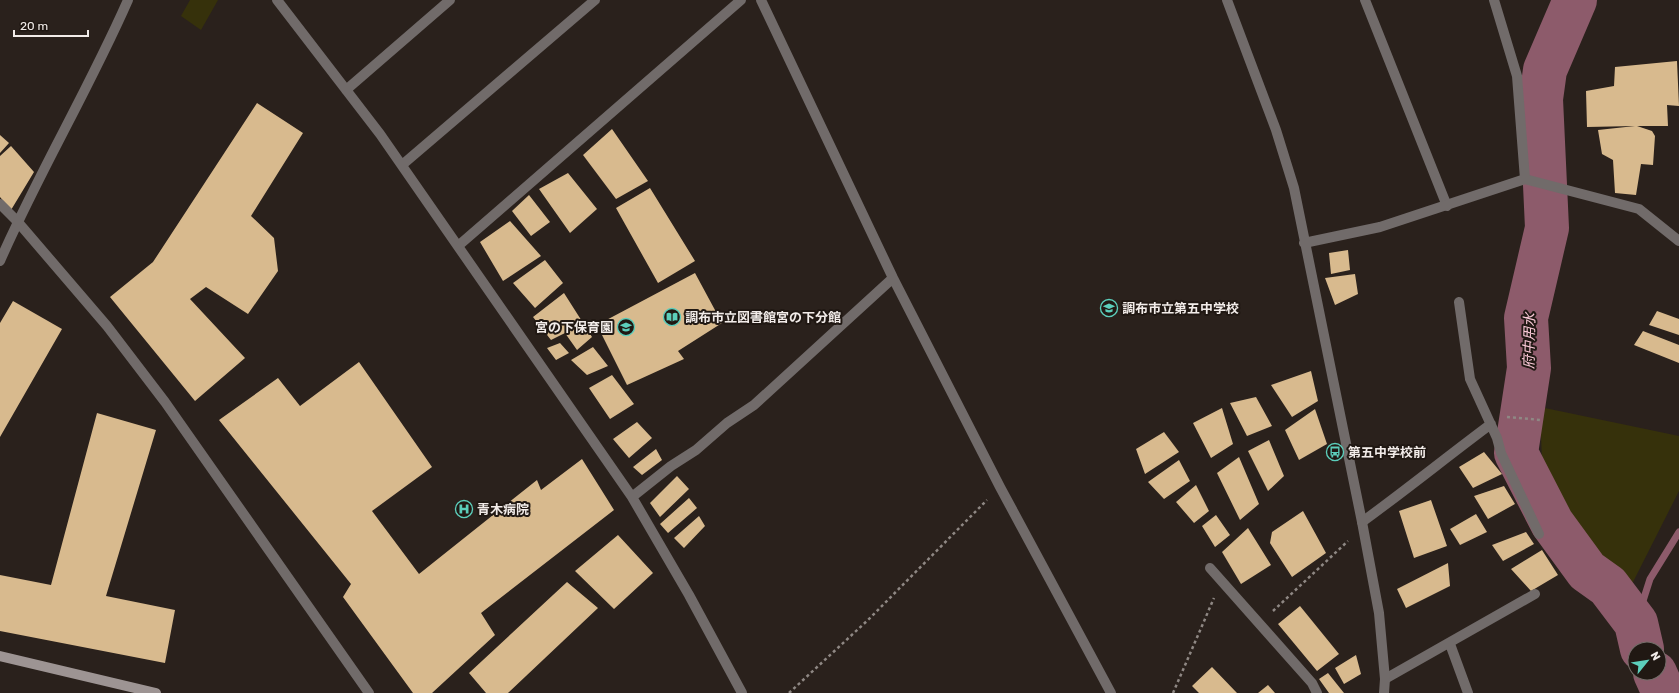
<svg xmlns="http://www.w3.org/2000/svg" width="1679" height="693" viewBox="0 0 1679 693" font-family="Rubik,'Noto Sans JP',sans-serif">
	<rect width="100%" height="100%" fill="#2a211c"/>
	<path fill="#36310b" d="M190,0h28l-17,30 -20,-14z
		M1540,407l139,29v55l-48,95 -43,-39 -46,-85z"/>
	<g fill="none" stroke-linecap="round" stroke-linejoin="round">
		<path stroke="#8d5b6b" stroke-width="7" d="M1636,623l14,-44 29,-47"/>
		<path stroke="#8d5b6b" stroke-width="44" d="M1575,0l-30,70 -4,29 6,129 -21,90 3,50 -13,85 36,70 35,48 21,15 28,37 6,26
			M1655,673l9,20"/>
	</g>
	<path fill="#d8ba8e" d="M1677,61l2,45 -12,-1 1,21h-31l15,5 3,5 -2,29 -12,-1 -5,31 -21,-2 -2,-33 -11,-6 -4,-24 37,-4 -48,1 -1,-36 28,-5 1,-19z
		M257,103l46,30 -52,83 23,22 4,33 -30,43 -42,-27 -16,12 55,59 -50,43 -85,-104 43,-35z
		M612,129l36,52 -32,18 -33,-44z
		M0,135l9,8 -9,10z
		M11,146l23,26 -23,38 -11,-13v-41z
		M568,173l29,36 -27,24 -31,-44z
		M650,188l45,73 -37,22 -42,-75z
		M529,195l21,27 -19,14 -19,-25z
		M510,221l31,35 -38,25 -23,-39z
		M1348,250l2,20 -19,4 -2,-21z
		M545,260l18,23 -28,25 -22,-25z
		M695,273l27,50 -44,28 6,8 -57,26 -30,-60z
		M1355,274l3,20 -23,11 -10,-27z
		M564,293l28,44 -15,13 -12,-17 -14,7 -18,-23z
		M13,301l49,28 -62,108v-114z
		M1657,311l22,8v16l-30,-10z
		M1643,331l36,14v18l-45,-18z
		M560,343l9,10 -13,7 -9,-12z
		M593,347l15,19 -21,9 -16,-15z
		M359,362l73,105 -60,44 47,63 118,-94 4,10 41,-31 32,51 -133,103 14,22 -63,58h-19l-70,-96 8,-13 -132,-164 59,-42 22,28z
		M1311,371l7,30 -26,16 -21,-32z
		M612,375l22,29 -24,15 -21,-31z
		M1256,397l16,29 -25,10 -17,-33z
		M1222,408l11,36 -22,14 -18,-35z
		M1315,409l12,35 -28,16 -14,-30z
		M97,413l59,17 -50,166 69,14 -10,53 -165,-32v-56l51,10z
		M637,422l15,16 -23,20 -16,-19z
		M1164,432l15,20 -34,22 -9,-25z
		M1269,440l15,36 -16,15 -20,-40z
		M656,449l6,11 -20,15 -9,-8z
		M1484,452l18,22 -29,14 -14,-21z
		M1239,457l20,47 -19,16 -23,-47z
		M1179,460l11,21 -26,18 -16,-17z
		M677,476l12,13 -29,28 -10,-14z
		M1196,485l13,26 -15,12 -18,-21z
		M1504,486l11,18 -27,15 -14,-23z
		M689,498l8,10 -29,25 -8,-9z
		M1431,500l16,46 -33,12 -15,-47z
		M1303,511l23,42 -34,24 -22,-34 2,-11z
		M1476,514l11,18 -27,13 -10,-16z
		M1216,515l14,20 -15,12 -13,-21z
		M699,516l6,10 -21,22 -10,-10z
		M1248,528l23,37 -30,19 -19,-32z
		M1526,532l8,12 -31,17 -11,-16z
		M618,535l35,38 -39,36 -39,-38z
		M1542,550l16,25 -27,16 -20,-22z
		M1448,563l2,23 -44,22 -9,-19z
		M567,582l31,26 -90,85h-22l-17,-20z
		M1300,606l39,48 -22,17 -39,-47z
		M1356,655l5,19 -17,10 -9,-16z
		M1212,667l25,26h-38l-7,-7z
		M1328,673l16,20h-15l-10,-14z
		M1268,685l7,8h-17z"/>
	<g fill="none" stroke-linecap="round" stroke-linejoin="round">
		<path stroke="#8f8884" stroke-width="2.5" stroke-dasharray="3 3" stroke-linecap="butt" d="M1507,417l34,3
			M1273,611l75,-70
			M789,693l79,-73 119,-120
			M1173,693l41,-95"/>
		<path stroke="#716b6a" stroke-width="10" d="M1365,0l82,206
			M1459,302l11,77 27,59 4,15 38,81
			M1362,522c44,-32 86,-66 129,-98
			M1210,568l102,115 5,10
			M1450,644l18,49
			M1385,679l150,-85"/>
		<path stroke="#716b6a" stroke-width="10" d="M277,0l103,134 252,363 57,98 53,98
			M761,0l132,278 107,209 111,206
			M1227,0l49,130 18,58 68,334 17,91 6,66 -1,14
			M1494,0l23,76 8,103
			M346,90l104,-90
			M402,165l193,-165
			M0,204l17,17 90,105 58,76 204,291
			M1304,243l76,-16 145,-48 114,30 40,32
			M458,246l283,-246
			M0,261c39,-89 89,-172 128,-261
			M632,497l39,-31 25,-16 31,-27 27,-18 139,-127"/>
		<path stroke="#9d9493" stroke-width="10" d="M0,656l156,37"/>
	</g>
	<defs>
		<g id="school-ring" transform="scale(0.9)"><circle r="9.5" fill="#201813" stroke="#5ccebb" stroke-width="1.5"/><path d="M0-5L7-2L0 1L-7-2ZM-4 1L0 2.5L4 1V4Q0 6-4 4Z" fill="#5ccebb"/></g>
		<g id="library-ring" transform="scale(0.9)"><circle r="9.5" fill="#201813" stroke="#5ccebb" stroke-width="1.5"/><path d="M-6-4Q-3-5.5-.7-3.5V5Q-3 3-6 4ZM6-4Q3-5.5 .7-3.5V5Q3 3 6 4Z" fill="#5ccebb"/></g>
		<g id="bus-ring" transform="scale(0.9)"><circle r="9.5" fill="#201813" stroke="#5ccebb" stroke-width="1.5"/><path d="M-5-6H5V4H4V6H2V4H-2V6H-4V4H-5ZM-3.5-4V0h7V-4ZM-3.5 1.2v1.5H-2V1.2ZM2 1.2v1.5H3.5V1.2Z" fill="#5ccebb"/></g>
		<g id="hospital-ring" transform="scale(0.9)"><circle r="9.5" fill="#201813" stroke="#5ccebb" stroke-width="1.5"/><path d="M-5-5h3v3.5h4V-5h3V5h-3V1.5h-4V5h-3Z" fill="#5ccebb"/></g>
	</defs>
	<g fill-rule="evenodd">
		<use href="#school-ring" x="1109" y="308"/>
		<use href="#library-ring" x="672" y="317"/>
		<use href="#school-ring" x="626" y="327"/>
		<use href="#bus-ring" x="1335" y="452"/>
		<use href="#hospital-ring" x="464" y="509"/>
	</g>
	<g text-anchor="middle" stroke-width="4" stroke-linejoin="round" paint-order="stroke">
		<g font-size="13" font-weight="bold" fill="#f2ece9" stroke="#201813" text-anchor="start">
			<text x="1122" y="313">調布市立第五中学校</text>
			<text x="685" y="322">調布市立図書館宮の下分館</text>
			<text x="613" y="332" text-anchor="end">宮の下保育園</text>
			<text x="1348" y="457">第五中学校前</text>
			<text x="477" y="514">青木病院</text>
		</g>
		<g font-size="14" font-style="italic" fill="#fccbd9" stroke="#201813">
			<text transform="translate(1529 341) rotate(-89)" y="5">府中用水</text>
		</g>
	</g>
	<g transform="translate(1647 661) rotate(60)"><circle r="19" fill="#201813" stroke="#746d69"/>
	<path d="M0-3L7 15L0 10L-7 15Z" fill="#5ccebb"/>
	<text y="-6" font-size="11" font-weight="bold" text-anchor="middle" fill="#f2ece9">N</text>
	</g>
	<path d="M14 30v6h74v-6" fill="none" stroke="#f2ece9" stroke-width="2"/>
	<text x="20" y="30" font-size="12" fill="#f2ece9" stroke="#201813" stroke-width="3" paint-order="stroke">20 m</text>
</svg>
